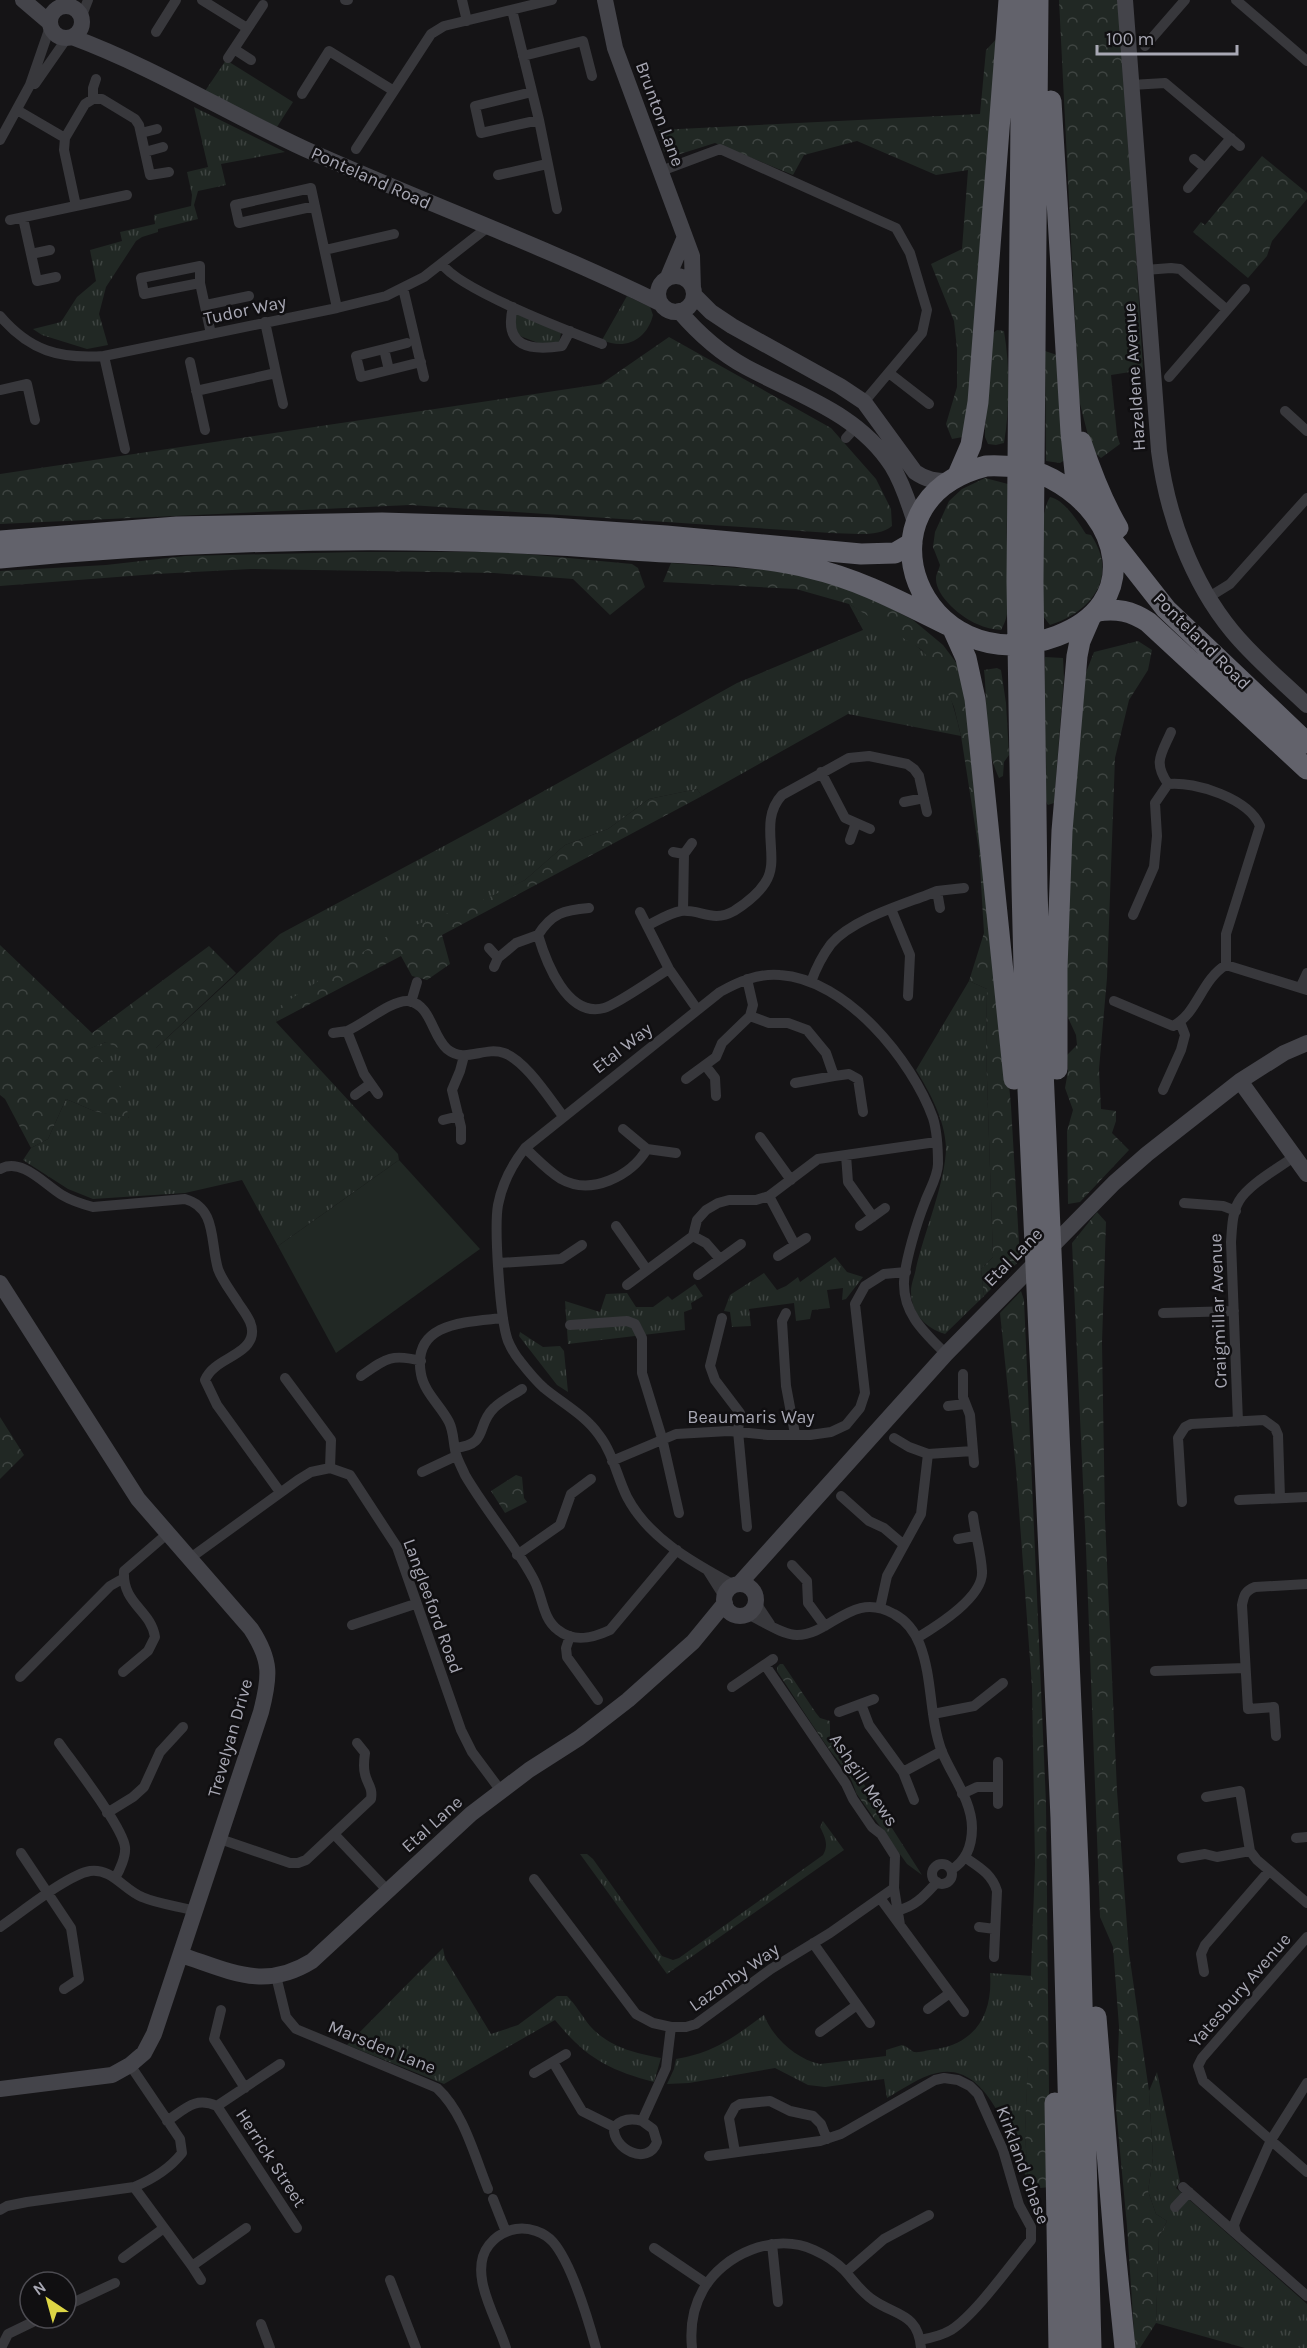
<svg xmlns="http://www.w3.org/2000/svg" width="1307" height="2348" viewBox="0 0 1307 2348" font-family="Karla,sans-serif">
	<defs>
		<pattern id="grass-tufts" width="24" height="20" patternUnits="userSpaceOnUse" patternTransform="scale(1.5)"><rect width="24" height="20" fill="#212824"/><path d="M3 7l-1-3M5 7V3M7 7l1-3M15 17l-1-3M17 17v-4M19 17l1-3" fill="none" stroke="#3e4441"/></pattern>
		<pattern id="forest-crowns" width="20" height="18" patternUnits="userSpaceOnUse" patternTransform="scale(1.5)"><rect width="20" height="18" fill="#212824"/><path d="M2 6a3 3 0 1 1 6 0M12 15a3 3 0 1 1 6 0" fill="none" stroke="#3e4441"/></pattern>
	</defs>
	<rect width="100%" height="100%" fill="#151416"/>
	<path fill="url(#grass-tufts)" d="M226,60l67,42 -16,25 -72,-36z
		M194,107l91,45 -64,12 5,21 -28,6 -4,14 4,14 -40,10v3l-16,5 -6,4 -30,46 -7,27 9,31 -21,4 -45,-14 -9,-6 28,-7 16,-25 19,-16 -6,-31 32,-9 -2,-9 35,-8 -1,-9 37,-9 1,-11 -5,-23 21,-5z
		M627,296l23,11 3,8c-6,24 -27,36 -51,25z
		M518,314l43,19 -2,10h-21l-23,-9v-18z
		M849,604c24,14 50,27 71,45 25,19 34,58 41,87l-113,-22 -146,82 -5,-7 -48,10 -41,30 -43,16 -40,35 -244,126 -5,16 122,132 1,6 -121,86 -36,-66 -57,13 -92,6 -25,-10 -45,-29 8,-12 17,-9 18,-40 28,12 35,7 -41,-69 18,-7 50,6 124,-114 203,-109 254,-142 126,-53z
		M969,981l18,8 -1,61 7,207 -12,12 3,27 -39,38c-20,-6 -34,-21 -34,-43 0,-7 4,-16 5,-23 8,-35 30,-87 30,-121 -1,-27 -16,-54 -30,-77z
		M835,1257l12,15 16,5 -17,22 -4,1 1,-12 -16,2 3,18 -18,2 -2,9 -14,2 -2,-18 -45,6 2,17 -19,1 -2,-15 -6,-1 6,-16 34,-22 13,17 9,-4 12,-9 2,5z
		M695,1284l8,12 -12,7 1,6 -8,3 1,18 -117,14 -3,-43 35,11 6,-18 21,-1 9,14h17l15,-11 4,4z
		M520,1332l23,15 17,-1 4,5 4,41 -11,-7 -38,-49z
		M823,1821l21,29 -177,124 -87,-120h7l6,5 69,97 11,4 6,-2 144,-103c6,-10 2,-18 -3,-28z
		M443,1948l2,10 46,76 27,-9 39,-29h10c9,9 15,20 23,30 19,21 44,27 71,32l-7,24c-46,-12 -69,-25 -99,-62l-111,64 -97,-39z
		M990,1973l42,3 -7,157 3,48c-16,-36 -39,-121 -91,-108 -18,4 -34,16 -50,25l-3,-19 -59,8 -17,-2 -33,-17 -86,15 -22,1 7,-15 2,-10c40,-7 56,-21 88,-44 9,23 32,44 56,49l66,-8v-6l16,-5c5,1 8,5 12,7 6,1 17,-3 23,-3 41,-7 56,-38 53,-76z
		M1157,2072l23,110 -4,6 131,116v44h-62l-89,-25 3,-86 8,-16 -11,-7 -8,-23 5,-33 -4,-67z"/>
	<path fill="url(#forest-crowns)" d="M1059,0h62l22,370 -32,5 6,60 3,9 -19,14 -9,-7 -13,-51z
		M1001,34l-33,402 -16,3 -6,-15 11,-37v-38l-3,-28 -23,-57 31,-15 6,-79 -32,5 -79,-34 -53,14 -11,20 -78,-32 -38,12 -13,-3 -5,-22 321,-16 6,-64z
		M1262,156l45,37v6l-35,42 -5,15 -19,22 -55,-46 8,-10 4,3z
		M997,330l7,1c6,36 6,76 0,112l-8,2 -8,-1 -3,-7v-10l8,-94z
		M669,337l162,91 45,51 15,30 1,17c-14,12 -43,7 -61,7l-421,-28 -410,19v-50l601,-90z
		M1045,351l12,4 8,105 -5,3 -14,-2z
		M985,478l23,6c0,21 -2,41 -1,62 0,26 8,61 -6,84 -8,-1 -16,-2 -24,-6 -15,-6 -42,-28 -41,-46 0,-4 3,-8 4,-13l-7,-18 2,-15 14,-31 13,-12z
		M1050,497c15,3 28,25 36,37l5,1c28,41 1,77 -41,90l-7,-9c0,-29 -7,-97 7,-119z
		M355,552h151l126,12 6,4 7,19 -35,28 -37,-36 -79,-6 -243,-4 -95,5 -156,12v-15l106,-6 79,-9z
		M671,563l111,8 68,16 63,33 30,25 18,24 24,155 26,282 9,154 -36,36 -3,-27 12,-12 -7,-207 1,-61 -18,-8 15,-48 -5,-82 -18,-115 -7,-29 -16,-36 -16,-21 -73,-46 -53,-15 -133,-7z
		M1138,641l14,9 -4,20 -19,30 -14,58 -8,220 -8,91 2,40 15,2v10l-4,12 17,17 -49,52 -12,2 -1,-73 6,-21 -8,-22 3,-17 -1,-16 10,-10 -1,-10 -12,-26 5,-164 14,-165 11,-28z
		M1045,657l18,1 1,19 -10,126 -6,2c-7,-12 -1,-27 -2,-41 -2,-36 -2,-71 -1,-107z
		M997,668l4,2 5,33 3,52 -5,7 -1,14 -4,2c-16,-33 -11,-73 -15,-108z
		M697,789l5,7 -260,139 8,29 -23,16 -15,-4 -11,-20 -125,66 4,-16 109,-71 94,-35 42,-20 40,-35 43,-16 41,-30z
		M0,945l92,88 117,-87 27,27 -80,75 -16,11 -34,-17 -17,7 23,21 12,26 5,23 -35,-8 -28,-12 -18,40 -17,9 -26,-49 -5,-4z
		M1097,1212l9,10 -4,121 3,175 12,273 12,162 20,138 4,67 -5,33 8,23 11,7 -8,16 -3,86 -16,25h-5l-8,-122 -11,-117 3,-82 -6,-80 -13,-30 -14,-368 -14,-306z
		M1021,1291l3,9 22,503 4,384 -19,2 -3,-8 -3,-47 10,-270 -3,-177 -16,-218 -16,-156z
		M0,1417l24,38 -24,24z
		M516,1475l6,2 2,21 3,4 -22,11 -14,-22z
		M780,1664h3l33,49 4,5 10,3v16l23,30 69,108 -15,-11 -51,-71c-5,-21 -20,-33 -32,-51 -16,-23 -31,-47 -47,-71v-4z"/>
	<path fill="#212824" d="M399,1160l81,89 -144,104 -58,-107z"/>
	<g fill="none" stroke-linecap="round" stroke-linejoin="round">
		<path stroke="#38383c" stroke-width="10" d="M202,0l45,28
			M345,0h3
			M462,0l5,21
			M1236,0l71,61
			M62,6l6,-6
			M512,10l27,110 18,89
			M81,18l7,-18
			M156,32l20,-32
			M1145,46l40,-46
			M234,49l17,11
			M523,56l60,-15 9,35
			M228,58l35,-53
			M35,84l32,-46
			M1131,85l34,-2 75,63
			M532,92l-57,14 6,27 58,-13
			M302,94l27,-43 65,40
			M93,99v-11l3,-9
			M17,110l48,28
			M141,133l16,-4
			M0,140l30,-55 20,-58
			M356,149l75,-115 13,-8 108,-26
			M145,152l18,-5
			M1194,159l11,9
			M661,171l59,-22 176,79 14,25 17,57 -5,23 -58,69
			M498,175l49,-11
			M1188,188l43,-50
			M76,206l-12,-56 1,-12 20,-34 8,-5h9l33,20 4,6 11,50 19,-3
			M315,206l-76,17 -4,-18 76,-17 26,120
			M23,218l14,63 19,-4
			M10,220l117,-25
			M325,250l69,-16
			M31,254l19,-4
			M442,264c18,26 126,67 160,80
			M1145,270l26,-2 9,1 47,41
			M200,283l-56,11 -3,-16 59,-12v17l11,51
			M403,288l21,89
			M206,305l43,-9
			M513,307c-10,40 17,44 49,39l8,-15
			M0,316c30,35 59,43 104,40l233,-48 49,-12 38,-19 64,-50
			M384,349l23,-6
			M104,356l21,93
			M190,362l15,68
			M389,370l-5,-21 -28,7 5,21 60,-15
			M276,373l7,31
			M889,373l40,31
			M1169,377l76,-88
			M0,390l27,-6 8,36
			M196,391l80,-18 -11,-51
			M1285,411l22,20
			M846,438l10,-11
			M1209,597l21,-13 77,-86
			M821,772l24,46 25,11
			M1168,784c-15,-22 -7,-29 3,-52
			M904,802l20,-4
			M850,840l6,-17
			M673,852l11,2 8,-11
			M937,891l3,17
			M589,908c-25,2 -37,5 -51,27 8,27 29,83 66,73 14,-4 50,-30 65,-39
			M891,909l19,46 -2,41
			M683,911l1,-57
			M640,912l29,57 28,40
			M1133,915l21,-48 3,-31 -2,-33 13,-19c28,-3 81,15 92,42l-34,108v31
			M647,926c10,-5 22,-13 34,-15 19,-2 32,12 53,0 11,-7 24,-17 31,-28 17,-24 -8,-61 17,-88l67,-37 20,-2 38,8 7,5 5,7 8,36
			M489,948l9,10 -4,9
			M498,958l18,-15 22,-8
			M747,979l6,26 -3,11 19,7h19l19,7 19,23 8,23 15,-2 9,5 5,33
			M811,982c5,-14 11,-26 20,-38 21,-24 67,-38 96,-49l10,-4 27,-3
			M1301,986l6,-13
			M1114,1001l59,25c25,-13 28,-46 53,-61l81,25
			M411,1002l6,-20
			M333,1033l14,-2
			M705,1065l10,13 1,18
			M686,1079l30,-22 6,-14 28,-27
			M795,1083l39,-7
			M1163,1090l18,-40 4,-15 -5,-13
			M378,1094l-14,-20 -17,-43c17,-7 44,-31 61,-30 23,3 24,35 39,48 18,15 37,-3 57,4 21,7 45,45 59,63
			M355,1095l15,-11
			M443,1120l16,-4
			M760,1137l31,43
			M461,1140v-13l-9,-37 8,-19 4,-15
			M525,1148c11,10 23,23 36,31 30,17 70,-3 86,-30l-24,-20
			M647,1149l29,4
			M846,1155l2,27 25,35
			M0,1169c22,-12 45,16 62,26 10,6 20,9 31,12l92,-8c32,9 25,43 33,70 4,11 12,21 19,32 6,10 19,23 14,37 -7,19 -37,21 -46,42l12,25 63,87
			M769,1196l26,49
			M1184,1203l39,3 13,5
			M616,1226l31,44
			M860,1226l25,-18
			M693,1236l13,7 14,16
			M778,1256l28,-18
			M499,1263l62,-4 21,-14
			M698,1275l43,-31
			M627,1285l66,-49 4,-16 9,-10 12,-7 11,-3h27l13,-4 49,-37 118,-17
			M786,1313l-4,8 4,65 9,48
			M1163,1313l71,-2
			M503,1318c-34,4 -92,3 -82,56 3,18 20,32 28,48 5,10 4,21 7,32 2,7 6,14 9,21 21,36 50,69 69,105 9,17 8,38 24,50 16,13 35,8 52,0l67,-80
			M722,1318l-12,48 5,14 25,33 -2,18 9,96
			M570,1325l57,-4 8,3 7,14v35l20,65 17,75
			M963,1374v23l7,18 4,48
			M361,1376c24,-17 30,-23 60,-15
			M285,1378l46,62 -1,28
			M948,1406l17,-2
			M1238,1422l-7,-180c1,-13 1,-29 8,-41 10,-17 40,-33 56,-45
			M894,1438l15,9 19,7
			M455,1448c35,-4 20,-22 39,-40 8,-8 19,-13 28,-19
			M612,1461l64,-27 53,-3 39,4h42l21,-3 15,-7 14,-17 5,-15 -10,-89 10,-18 19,-12 22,-2
			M422,1472l34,-16
			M841,1496l28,25 15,7 20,17
			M1239,1500l68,-3
			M1182,1502l-4,-64 7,-11 6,-3 73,-4 11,8 3,7 2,63
			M958,1539l17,-3
			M517,1555l43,-30 11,-31 20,-15
			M189,1559l109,-79 13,-8 19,-4 20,7 2,3 45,69 64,183 11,22 29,39
			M792,1565l15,16 1,22 17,23
			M708,1571l17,27
			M734,1585c-40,-22 -85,-46 -107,-88 -10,-20 -14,-44 -28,-62 -14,-20 -37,-32 -55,-47 -9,-8 -17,-18 -24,-27 -5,-6 -9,-13 -12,-20 -8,-21 -14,-113 -10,-136 4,-21 13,-39 27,-57l195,-156c18,-10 38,-19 60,-17 66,4 132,85 153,143 4,13 5,32 5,46 0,12 -9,27 -13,38 -8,20 -20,59 -21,80 -1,32 21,51 42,72
			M756,1603l14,21
			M880,1608l7,-32 34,-62 7,-60 45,-3
			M747,1614c14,6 35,21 50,21 34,0 55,-45 97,-21 13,7 21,18 26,31 13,34 9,73 22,107 10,24 30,49 30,76 0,17 -6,33 -21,42
			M352,1625l63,-21
			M570,1636l-4,12 1,9 31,43
			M917,1638c20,-12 67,-41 65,-67 -1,-19 -7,-37 -9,-55
			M765,1665l81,119 7,15 19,28 9,7 14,22 -1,32 6,37
			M1155,1671l90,-3
			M123,1672l25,-21 7,-14c-4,-27 -33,-33 -31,-66l43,-37
			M20,1677l90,-91 14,-8
			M732,1687l41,-28
			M861,1704l8,21 34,47 11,28
			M839,1712l35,-13
			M933,1714l41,-8 29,-23
			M1276,1736l-2,-29 -26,2 -6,-104c2,-10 3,-14 13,-18l52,-3
			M59,1743c14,20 64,84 66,104 1,9 -5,23 -10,31
			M998,1762v42
			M903,1772l39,-21
			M962,1794l15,-7h21
			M1206,1797l34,-6 10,60 7,9 50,43
			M107,1813l26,-16 11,-10 16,-35 23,-25
			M334,1834l54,57
			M1296,1838l11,-1
			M220,1839l70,24h8l8,-3 65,-61c2,-12 -4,-15 -6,-25 -2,-7 -1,-14 0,-21l-8,-10
			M21,1853l50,75 8,51 -15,10
			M966,1858c13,9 26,16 31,33l-3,66
			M1182,1858l23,-4 12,3 33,-6
			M932 1874a10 10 0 1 1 20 0a10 10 0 1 1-20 0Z
			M534,1879l102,135 17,9 18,4h15l10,-3 75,-55 59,-36 64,-45
			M880,1898l84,114
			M898,1910c17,-3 27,-15 39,-28
			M0,1927c21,-14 67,-52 90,-56 22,-3 34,19 52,26 16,7 36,9 54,14
			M979,1927l16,2
			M1307,1937l-105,121 -4,8 5,15 104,91
			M813,1943l57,80
			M1204,1972l-3,-18 4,-9 64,-74
			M276,1976l10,41 10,12 141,59c27,25 37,67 51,101
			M928,2009l22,-16
			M221,2010l-7,29 31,49
			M820,2032l37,-27
			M553,2062l29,49 32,16c8,-8 18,-9 28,-6l24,-53 5,-41
			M534,2073l32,-19
			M217,2106l63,-42
			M167,2121c18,-12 28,-25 50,-15l80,122
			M614,2127c-2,22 34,40 43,15l-4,-13 -11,-8
			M735,2152l-6,-34 6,-11 5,-3 30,-3 20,10 23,5 8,8 6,15
			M709,2156l111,-15 21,-7 94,-54 9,-2 14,2 12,6 8,8 25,56 16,55 12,22v13c-20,24 -55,74 -80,90 -10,6 -20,8 -31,10
			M134,2187l58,79 54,-38
			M1183,2187l124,109
			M493,2199l13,33
			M1175,2207l14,-15
			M0,2210l7,-4 20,-4 107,-15c17,-7 36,-19 48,-34l-2,-14 -50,-74
			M1236,2233l-2,-8 3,-8 34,-77 36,-57
			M772,2244l6,58
			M654,2248l53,36
			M123,2258l41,-30
			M192,2266l9,14
			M846,2272l38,-33 45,-24
			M390,2280l26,68
			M66,2306l49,-23
			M261,2324l9,24
			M1,2348l7,-14 33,-16
			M506,2348c-9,-30 -39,-75 -17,-103 7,-9 16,-14 27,-16 13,-2 28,3 37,13 19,22 35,77 43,106
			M692,2348c-2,-20 0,-39 11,-58 20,-36 72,-58 111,-40 11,5 22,12 30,20 10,11 17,22 29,30 23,16 45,13 48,48"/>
		<path stroke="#44444a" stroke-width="16" d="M23,0l27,23
			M605,0l10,48 77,208 1,33
			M1125,0l34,451c8,63 32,130 73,180 22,27 50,50 75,74
			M50 22a16 16 0 1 1 32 0a16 16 0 1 1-32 0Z
			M72,37c81,30 155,76 233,112 118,53 239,97 355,154
			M658 294a18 18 0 1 1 36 0a18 18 0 1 1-36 0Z
			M668,277l16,-38
			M694,295l17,17 21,14 108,60 24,16 51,70c11,8 21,9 34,9
			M679,311c19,22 41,42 67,56 52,28 112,46 146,99 11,18 18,40 24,60
			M1240,1081l67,93
			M0,1283l138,216 113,130c21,32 19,48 10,83l-107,322 -10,19 -14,12 -18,10 -112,14
			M739,1584l207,-230 168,-171 33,-29 93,-73 44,-28 23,-10
			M724 1600a16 16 0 1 1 32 0a16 16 0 1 1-32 0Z
			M181,1955c49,16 83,36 131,6l159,-147 58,-44 50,-32 49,-38 65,-58 32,-39"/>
		<path stroke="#62626b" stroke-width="21" d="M1022,0l-5,582 5,305 4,159 35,772 14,530
			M1038,0l-5,582 4,307 5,158 37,840 12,461
			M1051,101l20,332 4,39 7,29
			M1081,442c10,30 21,59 37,86
			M986,466c23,-1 46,2 66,13 70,37 91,125 5,157 -139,51 -208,-136 -71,-170z
			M958,475l13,-30 7,-43 31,-402
			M1111,539l55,70 141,134
			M0,541l177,-14 205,-4 169,5 115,8 195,18 34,-1 17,-10
			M0,558c210,-20 422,-25 632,-8 59,4 121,4 178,18 49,11 93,35 138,57
			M1097,611c20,-3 34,0 51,11l159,147
			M953,629l13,29 9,41 39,380
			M1057,1069v-101l5,-137 15,-175 3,-15 10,-23
			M1096,2017l19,233 10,98
			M1055,2103l4,245"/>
	</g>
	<g text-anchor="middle" stroke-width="5" stroke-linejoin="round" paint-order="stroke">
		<g font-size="18" fill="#a8a8b4" stroke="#100f11">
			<text transform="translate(660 114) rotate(70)" y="6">Brunton Lane</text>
			<text transform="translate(371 178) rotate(24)" y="6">Ponteland Road</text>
			<text transform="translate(245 310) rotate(-12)" y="6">Tudor Way</text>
			<text transform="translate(1134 377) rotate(-94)" y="6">Hazeldene Avenue</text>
			<text transform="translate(1202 641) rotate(45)" y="6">Ponteland Road</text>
			<text transform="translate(622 1048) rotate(-38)" y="6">Etal Way</text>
			<text transform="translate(1013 1257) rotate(-45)" y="6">Etal Lane</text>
			<text transform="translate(1218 1311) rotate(-92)" y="6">Craigmillar Avenue</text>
			<text x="751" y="1423">Beaumaris Way</text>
			<text transform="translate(433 1606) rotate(70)" y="6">Langleeford Road</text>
			<text transform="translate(230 1738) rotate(-74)" y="6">Trevelyan Drive</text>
			<text transform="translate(864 1780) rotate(56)" y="6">Ashgill Mews</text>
			<text transform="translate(432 1824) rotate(-42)" y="6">Etal Lane</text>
			<text transform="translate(734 1977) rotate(-35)" y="6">Lazonby Way</text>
			<text transform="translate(1240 1990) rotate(-49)" y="6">Yatesbury Avenue</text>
			<text transform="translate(382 2047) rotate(22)" y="6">Marsden Lane</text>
			<text transform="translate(271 2158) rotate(57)" y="6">Herrick Street</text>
			<text transform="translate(1023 2165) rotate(70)" y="6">Kirkland Chase</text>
		</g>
	</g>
	<g transform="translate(48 2300) rotate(324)"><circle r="28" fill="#100f11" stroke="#4d4c52" stroke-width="1.5"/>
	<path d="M0-4.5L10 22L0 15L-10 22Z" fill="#ddd645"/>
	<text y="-9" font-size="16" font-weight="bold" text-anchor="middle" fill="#a8a8b4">N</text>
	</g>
	<path d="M1097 45v9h140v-9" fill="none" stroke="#a8a8b4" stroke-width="3"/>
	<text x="1106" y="45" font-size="18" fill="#a8a8b4" stroke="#100f11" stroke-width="4.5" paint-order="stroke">100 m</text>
</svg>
